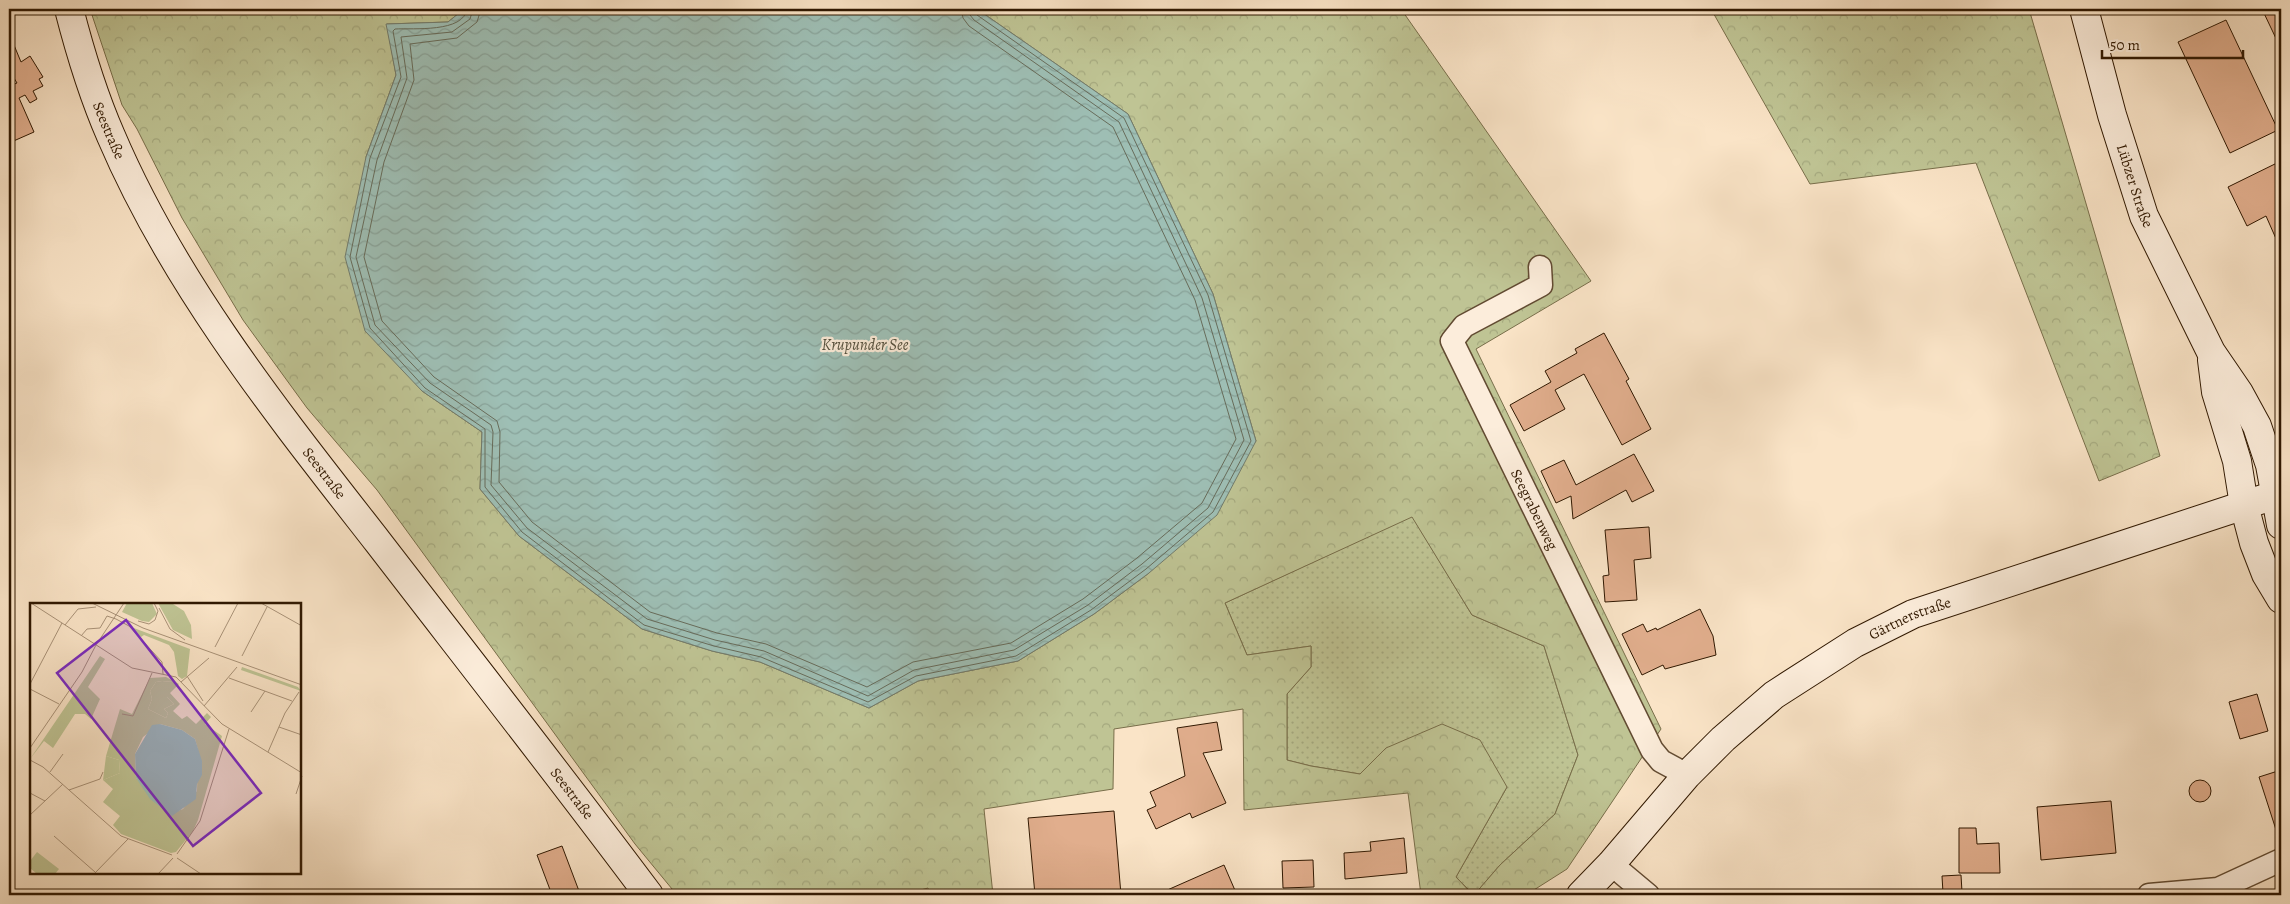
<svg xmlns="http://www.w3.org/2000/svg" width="2290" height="904" viewBox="0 0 2290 904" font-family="Alegreya,serif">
	<defs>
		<pattern id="grass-dots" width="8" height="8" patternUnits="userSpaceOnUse" patternTransform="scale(1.25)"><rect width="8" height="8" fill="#bfc494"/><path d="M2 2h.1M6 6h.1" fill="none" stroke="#a4a87e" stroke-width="1.8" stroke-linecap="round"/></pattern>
		<pattern id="forest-crowns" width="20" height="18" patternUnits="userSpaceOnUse" patternTransform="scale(1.25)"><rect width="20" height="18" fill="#bfc494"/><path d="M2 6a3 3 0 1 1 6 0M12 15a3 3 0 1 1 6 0" fill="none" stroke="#a4a87e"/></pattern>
		<pattern id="water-waves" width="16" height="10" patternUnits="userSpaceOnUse" patternTransform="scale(1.25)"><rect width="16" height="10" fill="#9ebfb5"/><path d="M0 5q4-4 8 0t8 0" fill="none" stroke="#88a39a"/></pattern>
	</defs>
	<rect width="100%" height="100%" fill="#fae4c7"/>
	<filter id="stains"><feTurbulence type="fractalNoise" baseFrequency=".004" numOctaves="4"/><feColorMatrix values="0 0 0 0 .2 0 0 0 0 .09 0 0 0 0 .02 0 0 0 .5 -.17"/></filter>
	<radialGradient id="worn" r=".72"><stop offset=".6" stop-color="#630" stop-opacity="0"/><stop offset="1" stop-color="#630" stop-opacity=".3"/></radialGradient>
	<path fill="url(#grass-dots)" stroke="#786e4a" d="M1412,516l60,99 72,31 34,109 -23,59 -55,51 -26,30 -18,-18 51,-90 -121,-39 -26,26 -49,-8 -24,-6v-66l24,-27v-21l-64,9 -22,-52z"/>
	<path fill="url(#forest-crowns)" stroke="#786e4a" d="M90,9h374l-16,13 -61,2 9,51 -30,82 56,234 60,41 -2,57 39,47 123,93 70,22 48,11 109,46 49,-27 100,-20 76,-47 55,-41 107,-132 -43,-147 -85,-180 -151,-105h424l190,272 -115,68 185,380 -94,140 -41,26h-52l26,-30 55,-51 23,-59 -34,-109 -72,-31 -60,-98 -187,86 22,52 64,-9v21l-24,27v66l24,6 49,8 26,-26 56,-24 38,16 27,47 -51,90 17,18h-52l-13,-102 -164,17 -1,-101 -129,20 -1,60 -129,20 9,86h-64l-1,-7 -26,7h-225l-42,-51 -258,-354 -70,-82 -64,-88 -61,-102 -45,-89 -15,-24z
		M1711,9h318l131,447 -61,25 -123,-318 -166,21z"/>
	<path fill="url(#water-waves)" stroke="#727c6d" d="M464,9h513l151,105 85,180 43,147 -39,74 -68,58 -55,41 -76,47 -100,20 -49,27 -109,-46 -48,-11 -70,-22 -123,-93 -39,-47 2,-57 -60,-41 -57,-60 -20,-74 21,-100 30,-82 -10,-51 62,-2z"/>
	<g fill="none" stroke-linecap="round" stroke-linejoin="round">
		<path stroke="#676c5b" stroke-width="1" d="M467,9c-3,24 -54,19 -72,20l-2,2 8,46 -31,81 -20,99 20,71 55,60 60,41v58l37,45 122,93 70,21 47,11 107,45 48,-26 100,-20 75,-46 55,-41 67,-57 38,-71 -43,-146 -84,-177 -147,-103 -2,-6
			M473,9l-3,10 -18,13 -51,5 6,41 -30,82 -21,97 19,68 55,58 61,42 2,7 -2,53 36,43 120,91 68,21 49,11 104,45 46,-26 100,-20 74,-45 54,-41 66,-56 36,-68 -42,-142 -83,-176 -145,-102 -4,-5 -1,-6
			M481,9l-4,13 -20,16 -47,6 4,36 -30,82 -20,95 18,64 52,56 63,44 3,11 -1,50 33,40 118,90 67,21 49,11 101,43 46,-25 98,-19 72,-44 54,-41 65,-55 34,-64 -41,-139 -82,-173 -144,-101 -6,-8 -2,-9"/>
	</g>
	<path fill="#e1ae8d" stroke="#301801" d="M2262,9h19v40z
		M2226,20l52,110 -48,23 -52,-111z
		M9,33l12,29 9,-6 13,21 -4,2 4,7 -10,5 4,8 -7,4 -5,-8 -6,3 15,34 -25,11v-66l3,8 5,-2 -8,-13z
		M2281,161v89l-15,-34 -19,10 -19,-39z
		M1604,333l25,46 -3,2 25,48 -29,16 -38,-71 -29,16 10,19 -41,22 -14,-26 41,-23 -6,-11 32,-18 -2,-4z
		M1634,454l20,37 -22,11 -6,-12 -53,29 -2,-23 -15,7 -15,-32 23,-11 12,25z
		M1649,527l2,31 -17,2 3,40 -32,2 -2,-26 6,-1 -4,-45z
		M1700,609l13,27 3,19 -51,14 -2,-4 -21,10 -20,-41 21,-10 4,8 9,-4 1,2z
		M2257,694l11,37 -28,8 -11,-37z
		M1217,722l5,28 -19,3 23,50 -34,15 -2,-5 -34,16 -9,-19 9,-4 -6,-14 35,-16 -8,-48z
		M2281,770v66h-3l-19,-59z
		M2189 791a11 11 0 1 1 22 0a11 11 0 1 1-22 0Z
		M2111,801l5,52 -75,7 -4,-53z
		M1114,811l7,84h-86l-7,-77z
		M1959,828h17l1,16 22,-1 1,30h-41z
		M1404,838l3,35 -62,6 -1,-26 27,-2 -1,-9z
		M562,846l17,45 -12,4h-15l-15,-40z
		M1313,860l1,27 -31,1 -1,-27z
		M1224,865l13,30h-81z
		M1961,875l1,17 -19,1 -1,-17z"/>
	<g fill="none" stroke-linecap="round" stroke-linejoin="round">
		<g stroke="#624b32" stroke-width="25">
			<g id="street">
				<path id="s1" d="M1540,267l1,18 -77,41 -12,15 200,409 9,11 26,14"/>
				<path d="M1611,864l37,31"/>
				<path d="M2149,895l69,-6 63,-29"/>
			</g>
		</g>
		<g stroke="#301801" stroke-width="30">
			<g id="secondary">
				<path id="s2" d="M69,9c11,43 24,86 42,127 64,150 168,279 267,406 91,118 182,234 271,353"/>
				<path id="s3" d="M2084,9l28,106 32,101 67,136 28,41 18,33 13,39 11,60"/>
				<path d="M2212,360l4,32 21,69 7,44 10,38 12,31 15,25"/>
				<path id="s4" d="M1581,895l30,-31 76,-89 36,-36 51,-44 81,-52 58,-29 368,-121"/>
			</g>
		</g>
		<use href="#street" stroke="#fceddb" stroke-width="22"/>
		<use href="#secondary" stroke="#fceddb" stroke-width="28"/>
	</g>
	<g text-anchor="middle" stroke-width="4.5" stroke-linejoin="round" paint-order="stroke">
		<g font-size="15" fill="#301801" stroke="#fceddb">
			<text dy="5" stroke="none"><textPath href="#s2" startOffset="128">Seestraße</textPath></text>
			<text dy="5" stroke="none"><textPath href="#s3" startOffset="184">Lübzer Straße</textPath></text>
			<text dy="5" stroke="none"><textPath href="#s2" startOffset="534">Seestraße</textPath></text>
			<text dy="5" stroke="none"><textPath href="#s1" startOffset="312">Seegrabenweg</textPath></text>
			<text dy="5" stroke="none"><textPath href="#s4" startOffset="435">Gärtnerstraße</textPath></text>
			<text dy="5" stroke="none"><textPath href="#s2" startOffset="939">Seestraße</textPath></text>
		</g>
		<g font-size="16" font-style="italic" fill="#565240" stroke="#fceddb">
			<text x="865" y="350">Krupunder See</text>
		</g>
	</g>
	<g transform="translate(30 603)">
		<rect width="271" height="271" fill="#fae4c7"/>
		<path d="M212,64l56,20 3,4 -60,-21zM132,78l11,1 -6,15 7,7 -10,5 4,4 -2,5 -18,-9 4,-10 -2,-8 6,-9zM76,153l13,4 1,13 -17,7z" fill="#bfc494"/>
		<path d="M97,0h25l5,11 -8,8 -7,-1 -20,-9zM128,0l15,1 11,7 7,14 1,14 -19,-9zM101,24l59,22 -3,27 -5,3 -4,-3 -4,-24 -5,-7 -25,-10 -3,2zM70,53l5,3 -17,28 12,12 -9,20 -6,-5h-10l-22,34 -9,-7 -14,18zM136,74l13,7 -9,9 10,11 -7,7 9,8 5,-3 9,8 11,-11 4,4 -6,7 17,12 -24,84 -5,11 -17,21 -5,1 -50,-19 -8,-9 7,-9 -17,-14 10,-13 -10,-9 17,-7 -1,-13 -13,-4 14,-47 12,5 18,-36zM132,78l11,1 -10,4 -2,5 13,13 -10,5 4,4 -2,5 -18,-9 4,-10 -2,-8 6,-9zM130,121l22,6 13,9 3,11 -1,41 -14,18 -8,3 -11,-2 -28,-32 -1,-24 8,-17z" fill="#bfc494" fill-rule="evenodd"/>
		<path d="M7,249l22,17 -4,5h-18l-7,-6v-7z" fill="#bfc494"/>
		<path d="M130,121l22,6 13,9 7,22v14l-5,9 -1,15 -24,17 -22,-17 -14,-21 -1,-24 17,-29z" fill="#9ebfb5"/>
		<path fill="none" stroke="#a99278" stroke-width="1" d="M62,0l51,25 159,57M231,0l41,23M129,5l11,21 15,11M108,18l11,3 6,-4 3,-9 -4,-8M32,20l70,45 44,9 46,47 80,49M35,22l13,-16 18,-2M51,33l6,-7 13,-1 7,-12 9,3 13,7 33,36 1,12M66,42l28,-42M185,44l23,-44M212,53l25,-49M157,73l16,25M199,75l63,23M151,79l28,-24M0,81l32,-61 -31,-20M0,86l29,15M174,103l33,-39M221,109l14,-21M92,111l11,2 19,-43M249,124l23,8M0,145l52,-76 14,-27M238,149l17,-39 14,-21M0,157l13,7 78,69 51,19M20,169l13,-18M39,187l31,-11 3,-7M0,190l15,8M266,191l6,-18M0,212l33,-31M24,233l41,36M147,251l23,-33 29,-92M147,255l24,16M65,270l33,-34M128,271l15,-16"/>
		<path fill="#7b2cbf" fill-opacity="0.15" stroke="#7b2cbf" stroke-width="2.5" d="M96,17l135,173 -68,53 -136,-173z"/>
		<rect width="271" height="271" fill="none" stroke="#301801" stroke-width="2.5"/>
	</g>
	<rect width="2290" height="904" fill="none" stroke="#fae4c7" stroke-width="30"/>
	<rect x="10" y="10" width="2270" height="884" fill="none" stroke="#301801" stroke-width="2.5"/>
	<rect x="15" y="15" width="2260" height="874" fill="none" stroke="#301801"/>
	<path d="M2102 50v8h141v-8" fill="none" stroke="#301801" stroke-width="2.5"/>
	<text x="2110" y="50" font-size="15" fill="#301801" stroke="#fceddb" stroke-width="4" paint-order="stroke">50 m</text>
	<rect width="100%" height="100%" filter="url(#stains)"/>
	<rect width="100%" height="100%" fill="url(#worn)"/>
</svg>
